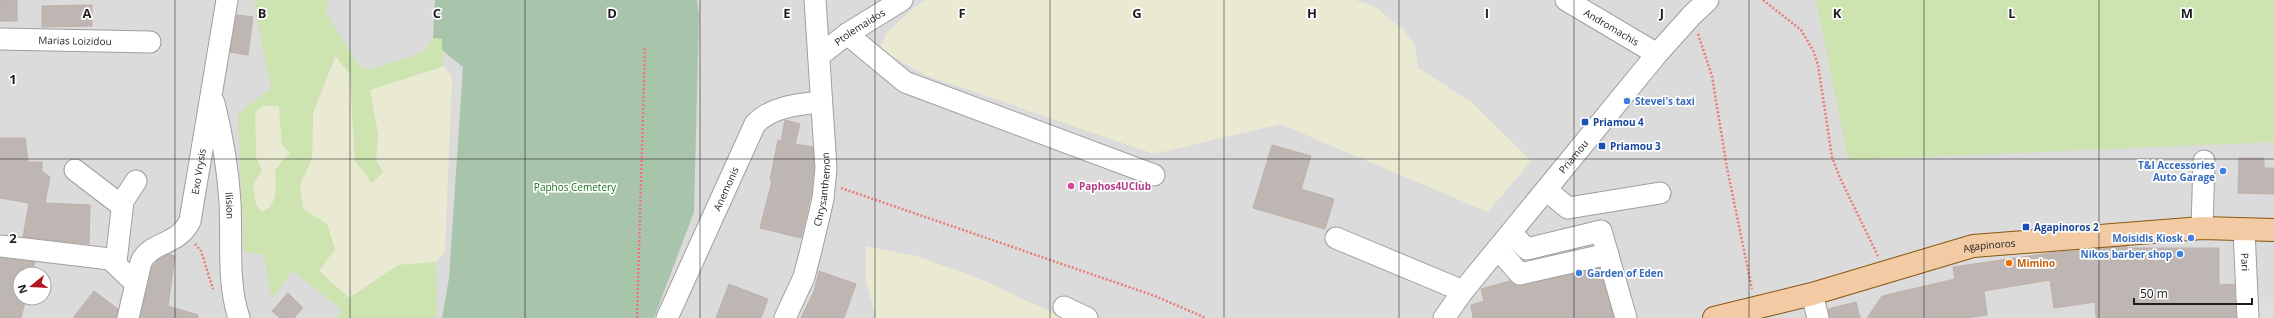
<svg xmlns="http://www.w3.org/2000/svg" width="2274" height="318" viewBox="0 0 2274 318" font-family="'Open Sans',sans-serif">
	<rect width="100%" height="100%" fill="#eeeae5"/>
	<path fill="#dcdbdb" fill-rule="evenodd" d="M0,0h2274v318h-2274zM20,274h24v24h-24z"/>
	<path fill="#eaead2" d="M926,0h429l19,6 31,25 10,15 3,22 53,34 60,59 -43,51 -208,-88 -126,30 -229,-79 -45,-26 7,-17 28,-25z
		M336,55l14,19 5,87 28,11 -7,-12 2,-25 -8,-45 74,-24 8,11 -7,174 -9,11 -38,3 -49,33 -30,-27 8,-47 -24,-15 -3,-25 12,-26 1,-45z
		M263,106h16l3,39 8,8 -15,17 1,28 -6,9 -7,5 -7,-7 -3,-21 9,-13 -6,-14 -1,-45z
		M866,246l50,10 62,22 86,40h-188l-10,-38z"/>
	<path fill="#cde3b0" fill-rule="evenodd" d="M257,0h72l-3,13 32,51 9,6 40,-12 19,-9 7,-11 9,1 2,27 -74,24 8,45 -2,25 7,12 -11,11 -17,-22 -5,-87 -15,-18 -22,57 -1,45 -12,27 3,24 24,15 8,25 -16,22 30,27 49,-33 38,-3 1,56h-99l3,-9 -48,-38 -21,27 -9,-44 -19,-2 -6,-138 33,-26 -17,-82zM263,106h16l3,39 8,8 -15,17c1,17 4,32 -12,42l-7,-7 -3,-21 9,-13 -6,-14 -1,-45z
		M1816,0h458v142l-426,18z"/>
	<path fill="#a8c4aa" d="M435,0h262l2,16 -5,196 -40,106h-212l7,-40 14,-211 -21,-17v-11l-9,-1z"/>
	<path fill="#dedede" d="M2254,297h20v21h-20z"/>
	<path fill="#beb6b2" stroke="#beb0a9" d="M0,0h17v21h-17z
		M92,5v21l-50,1v-21z
		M237,15l16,2 -5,38 -18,-3z
		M785,120l15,4 -5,20 18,3 1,21 -3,27 -10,43 -41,-10 12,-47 -2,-1 8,-40 3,1z
		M0,138h25l3,24h14v9l8,6 -5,26 45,2 -1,39 -66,-7 6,-34 -29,-5z
		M1272,145l39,11 -10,33 33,10 -9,30 -72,-21z
		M2239,158h25v10h10v26l-36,-1z
		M2127,246v2h92v37l15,-1 2,34h-140l-1,-16 -41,6 -4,-28 -66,11 3,24 -21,3h-99l15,-22 73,-17 -2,-12 97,-14z
		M169,254l6,2 -7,50 30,9v3h-58l12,-51 6,-7z
		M0,258l35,4 -3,12h-12v24h6l-5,20h-21z
		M1599,268l15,50h-141l-2,-13 13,-4 -3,-12 29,-8 6,4 7,1z
		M819,271l37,13 -12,34h-43l13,-27z
		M729,284l39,15 -7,19h-45z
		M94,291l24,18 -2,9h-43z
		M288,293l15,15 -9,10h-14l-8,-7z
		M1856,302l4,16h-30l-2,-9z"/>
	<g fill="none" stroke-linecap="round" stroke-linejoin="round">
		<g stroke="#9f9f9f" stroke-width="23">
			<g id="minor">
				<path id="s1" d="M1566,0l91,54"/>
				<path d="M847,34l58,48 249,93"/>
				<path id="s2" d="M0,39l150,3"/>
				<path id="s3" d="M819,56l28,-22 55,-34"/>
				<path id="s4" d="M214,103c8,32 14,66 16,99 2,38 -3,80 9,116"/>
				<path d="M75,170l47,36"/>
				<path d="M1546,190l22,18 92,-15"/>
				<path d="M2202,228l2,-67"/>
				<path id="s5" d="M2244,230l4,88"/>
				<path d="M1511,233l16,16 74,-18 25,87"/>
				<path d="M1336,238l127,53"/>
				<path d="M0,246l110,13 25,24"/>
				<path d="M1498,249l22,25 88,-20"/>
				<path d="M116,262l7,-61 13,-20"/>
				<path d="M1812,294l6,24"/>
				<path d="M1064,307l23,11"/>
				<path id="s6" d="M128,318l13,-56c10,-21 37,-16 49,-41l37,-221"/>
				<path id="s7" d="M667,318l88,-194c16,-17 43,-20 66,-22"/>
				<path id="s8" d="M785,318l19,-41 7,-27 12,-51 3,-31 -11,-168"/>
				<path id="s9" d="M1444,318l19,-27 194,-237 35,-39 16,-15"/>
			</g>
		</g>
		<g stroke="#88560f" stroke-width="24">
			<g id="major">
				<path id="s10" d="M1714,318l98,-24 161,-48 229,-18 72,2"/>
			</g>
		</g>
		<path stroke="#eb7b78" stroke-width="2.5" stroke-dasharray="2 2" stroke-linecap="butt" d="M1763,0l38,30 12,20 5,15 14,92 8,21 38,78
			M1698,34l14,42 15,92 25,121
			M841,188l314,108 51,22
			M195,244l6,7 12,38
			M637,318l8,-271"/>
		<use href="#minor" stroke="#fff" stroke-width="21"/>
		<use href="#major" stroke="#f2cba5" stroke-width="22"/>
	</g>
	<path fill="none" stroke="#1e1e1e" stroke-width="1" stroke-opacity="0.55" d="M175,0v318M350,0v318M525,0v318M700,0v318M875,0v318M1050,0v318M1224,0v318M1399,0v318M1574,0v318M1749,0v318M1924,0v318M2099,0v318M0,159h2274"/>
	<g fill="#3f7fe0" stroke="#fff" stroke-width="1.5">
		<circle cx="1627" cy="101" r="4"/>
		<circle cx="2223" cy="171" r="4"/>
		<circle cx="2191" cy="238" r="4"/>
		<circle cx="2180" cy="254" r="4"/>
		<circle cx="1579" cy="273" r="4"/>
	</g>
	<g fill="#1a4fb4" stroke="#fff" stroke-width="1.5">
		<rect x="1581" y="118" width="8" height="8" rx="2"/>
		<rect x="1598" y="142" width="8" height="8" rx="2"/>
		<rect x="2022" y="223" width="8" height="8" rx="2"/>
	</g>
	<circle fill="#d1479c" stroke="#fff" stroke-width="1.5" cx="1071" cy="186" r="4"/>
	<circle fill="#e8710a" stroke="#fff" stroke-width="1.5" cx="2009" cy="263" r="4"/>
	<g text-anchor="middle" stroke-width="3.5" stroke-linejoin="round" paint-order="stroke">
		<g font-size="10" fill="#1e1e1e" stroke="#fff">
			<text dy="4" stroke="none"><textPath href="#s3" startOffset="50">Ptolemaidos</textPath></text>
			<text dy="4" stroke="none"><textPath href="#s1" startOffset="53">Andromachis</textPath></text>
			<text dy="4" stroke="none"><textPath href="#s2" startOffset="75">Marias Loizidou</textPath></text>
			<text dy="4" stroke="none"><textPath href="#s9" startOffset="207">Priamou</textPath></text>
			<text dy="4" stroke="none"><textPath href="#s6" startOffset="173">Exo Vrysis</textPath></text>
			<text dy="4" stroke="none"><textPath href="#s7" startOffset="142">Anemonis</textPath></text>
			<text dy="4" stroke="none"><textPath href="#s8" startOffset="135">Chrysanthemon</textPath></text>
			<text dy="4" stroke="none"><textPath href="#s4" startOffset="104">Ilision</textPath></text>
			<text dy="4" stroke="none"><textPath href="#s10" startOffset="285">Agapinoros</textPath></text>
			<text dy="4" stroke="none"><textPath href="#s5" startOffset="32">Pari</textPath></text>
		</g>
		<g font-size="10" font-weight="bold" fill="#366cbe" stroke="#fff" text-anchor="end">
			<text x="1635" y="105" text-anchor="start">Stevei's taxi</text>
			<text x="2215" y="169">T&amp;I Accessories<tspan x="2215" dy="12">Auto Garage</tspan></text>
			<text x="2183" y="242">Moisidis Kiosk</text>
			<text x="2172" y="258">Nikos barber shop</text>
			<text x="1587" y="277" text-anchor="start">Garden of Eden</text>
		</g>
		<g font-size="10" font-weight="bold" fill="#164399" stroke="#fff" text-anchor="start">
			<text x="1593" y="126">Priamou 4</text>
			<text x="1610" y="150">Priamou 3</text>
			<text x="2034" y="231">Agapinoros 2</text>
		</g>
		<g font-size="10" font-weight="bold" fill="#b23c85" stroke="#fff" text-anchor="start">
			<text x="1079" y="190">Paphos4UClub</text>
		</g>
		<g font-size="10" fill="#177017" stroke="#fff">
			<text x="575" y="191">Paphos Cemetery</text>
		</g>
		<g font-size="10" font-weight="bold" fill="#c56008" stroke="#fff" text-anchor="start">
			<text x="2017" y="267">Mimino</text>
		</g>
	</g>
	<g font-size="13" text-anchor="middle" font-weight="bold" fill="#1e1e1e" stroke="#fff" stroke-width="3.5" stroke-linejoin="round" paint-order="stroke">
		<text x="87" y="18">A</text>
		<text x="262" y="18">B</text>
		<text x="437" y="18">C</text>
		<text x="612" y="18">D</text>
		<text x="787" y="18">E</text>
		<text x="962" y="18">F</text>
		<text x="1137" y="18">G</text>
		<text x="1312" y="18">H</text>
		<text x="1487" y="18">I</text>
		<text x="1662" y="18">J</text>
		<text x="1837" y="18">K</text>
		<text x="2012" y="18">L</text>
		<text x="2187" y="18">M</text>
		<text x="13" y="84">1</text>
		<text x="13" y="243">2</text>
	</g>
	<g transform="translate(32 286) rotate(252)"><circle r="19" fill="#ffffff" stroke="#a5a5a5"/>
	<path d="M0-3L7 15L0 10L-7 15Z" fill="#b61522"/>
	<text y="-6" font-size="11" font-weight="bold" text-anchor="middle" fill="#1e1e1e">N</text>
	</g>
	<path d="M2134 298v6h118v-6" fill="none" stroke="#1e1e1e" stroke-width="2"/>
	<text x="2140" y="298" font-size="12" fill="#1e1e1e" stroke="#ffffff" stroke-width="3" paint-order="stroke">50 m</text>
</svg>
